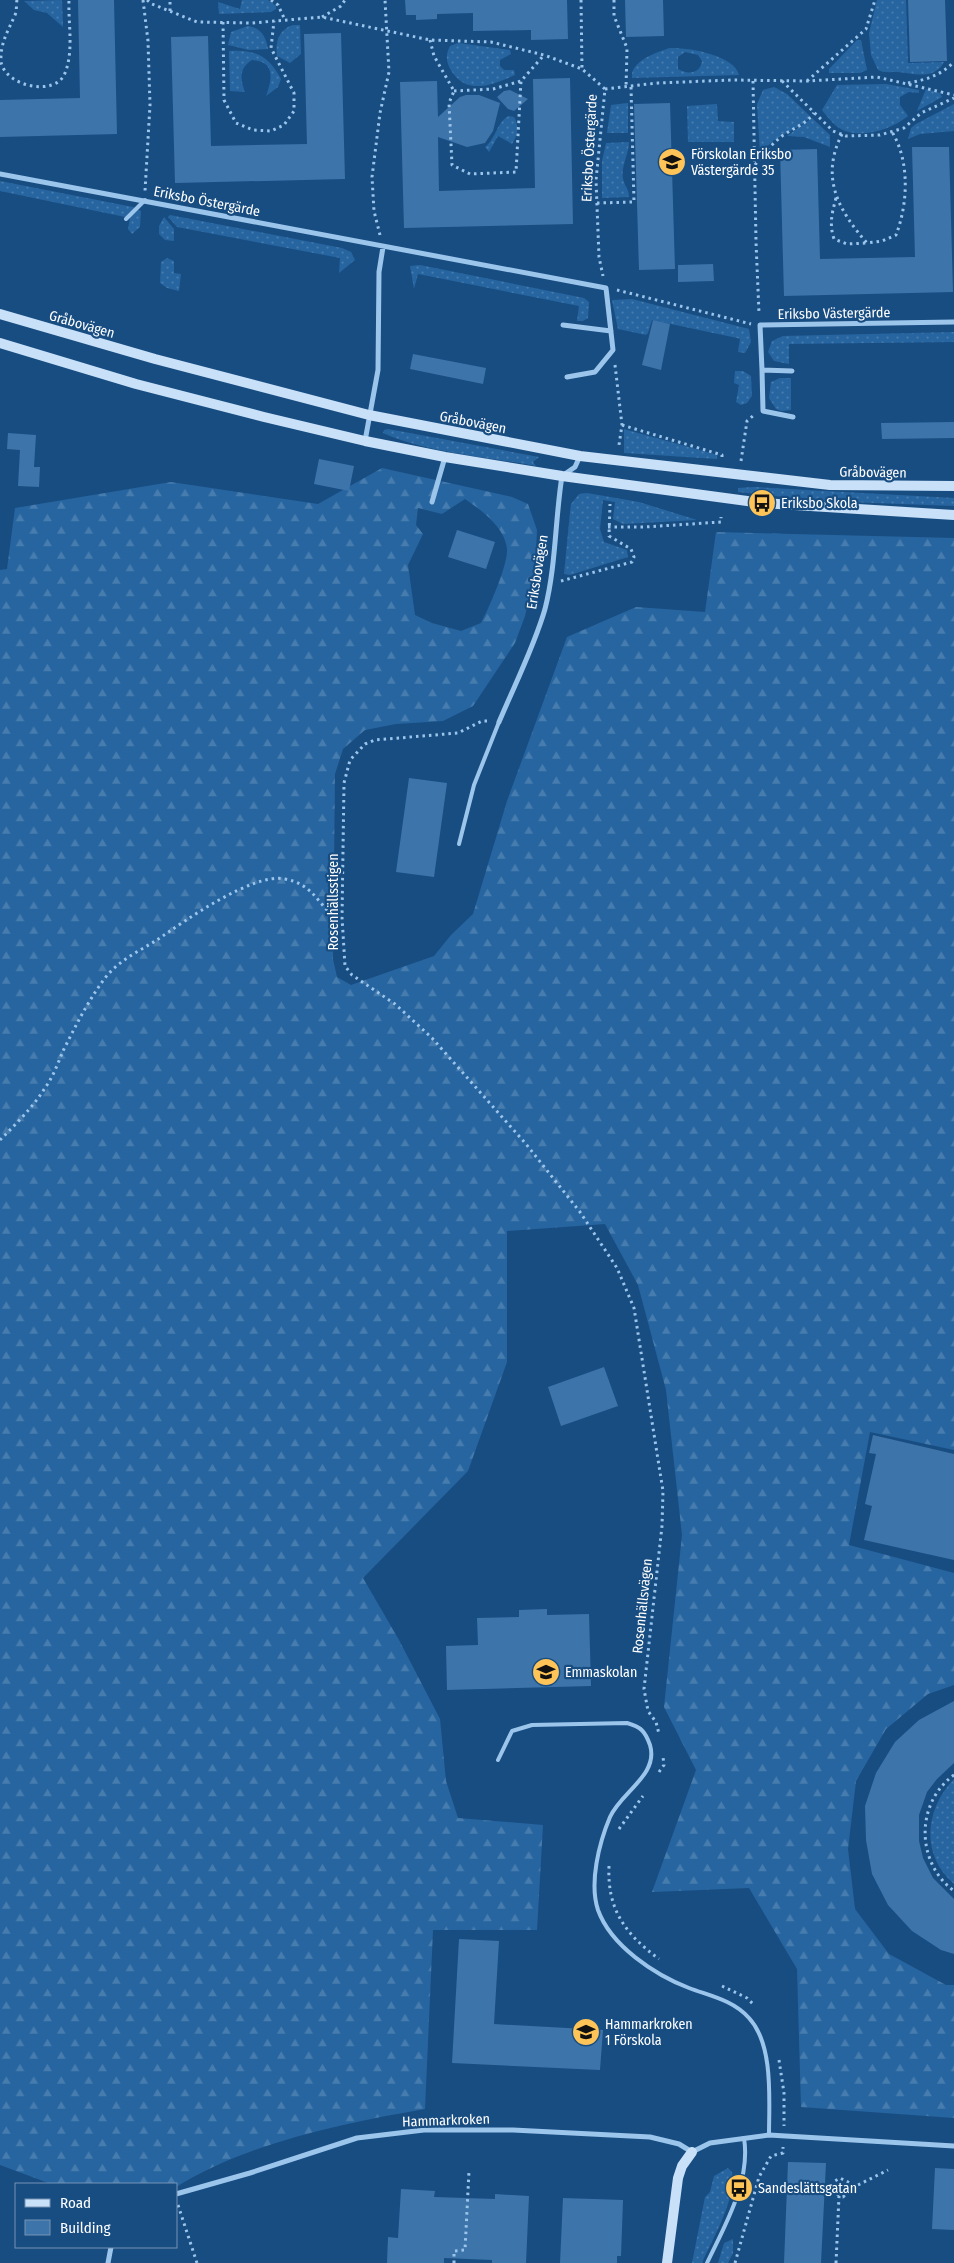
<svg xmlns="http://www.w3.org/2000/svg" width="954" height="2263" viewBox="0 0 954 2263" font-family="'Fira Sans Condensed',sans-serif">
	<defs>
		<pattern id="grass-dots" width="8" height="8" patternUnits="userSpaceOnUse" patternTransform="scale(1.25)"><rect width="8" height="8" fill="#2765a0"/><path d="M2 2h.1M6 6h.1" fill="none" stroke="#477cae" stroke-width="1.8" stroke-linecap="round"/></pattern>
		<pattern id="forest-firs" width="22" height="20" patternUnits="userSpaceOnUse" patternTransform="scale(1.25)"><rect width="22" height="20" fill="#2765a0"/><path d="M5 1l3.5 6h-7zM16 11l3.5 6h-7z" fill="#477cae"/></pattern>
	</defs>
	<rect width="100%" height="100%" fill="#184d82"/>
	<path fill="url(#grass-dots)" fill-rule="evenodd" d="M62,0l1,27 -16,-14 -13,-3 -10,-9z
		M242,0h26l8,6v3l-5,3 -52,2 -1,-12 22,7z
		M877,0h29l2,63 36,-1c-10,19 -31,11 -47,10 -7,0 -13,1 -19,-2l-7,-15 -2,-22z
		M293,25h7l1,29 -11,9 -13,-7c-2,-14 2,-27 16,-31z
		M248,26c13,2 18,11 20,23l-19,1 -21,-5 3,-13z
		M857,40h4l6,30 -7,3h-31v-4z
		M458,43l52,7 1,4 -11,6v6l4,4h10l1,5c-21,9 -47,21 -63,-3 -6,-9 -7,-17 -2,-26z
		M670,48c17,-1 65,7 69,27l-107,3c-2,-17 25,-26 38,-30zM685,52l13,3 4,6c-2,13 -14,14 -24,8v-12z
		M229,51c26,-2 40,5 52,28l-3,8 -12,9c6,-16 10,-35 -14,-36 -13,8 -12,19 -7,32l-15,-1z
		M886,84l33,6v3l-10,-1 -9,5v8l8,11c-16,13 -43,22 -63,15 -10,-4 -17,-13 -23,-21l15,-25z
		M774,87l13,7 24,23 -10,8 -27,15 -14,13 -3,-49 6,-14z
		M926,89l14,4 2,4 -25,14z
		M628,103v30h-21l4,-28z
		M717,104l1,17 16,1v20h-46l-1,-36z
		M954,104v27l-34,3 -12,5 3,-11 5,-4z
		M509,116l5,1c5,8 4,19 -2,27l-14,-8 -9,16 -4,-5c11,-8 12,-26 24,-31z
		M812,118l18,17v12l-26,-10 -17,-1z
		M629,142c0,13 -10,27 -5,40 2,6 5,8 5,15l-27,1v-37l4,-18z
		M0,181l133,26 8,4 -1,16 -8,7 -4,-5 2,-11 -130,-27z
		M170,215l172,33 9,4 4,8 -16,13 1,-15 -163,-31 -9,-10z
		M164,217l10,12v12l-9,-1 -6,-6v-8z
		M167,258l7,3v12l7,1 -2,17 -12,-3 -7,-5 1,-21z
		M420,265l164,33 5,4 -1,16 -5,3h-6l2,-15 -161,-32 -4,15 -4,-23z
		M632,299l117,30 2,13 -6,11 -7,-1 2,-13 -3,-1 -85,-18 -4,13 -2,2 -28,-6 -6,-29z
		M954,332v10l-165,2v20l-15,-3 -6,-9 4,-11 11,-5z
		M735,371h8l8,5 1,20 -5,7 -6,2 -5,-3 3,-17 -5,-2z
		M780,378h11v32l-10,1 -5,-2 -7,-11 2,-16z
		M388,429l151,28 -6,5 3,4c-48,-9 -108,-13 -153,-33l1,-3z
		M624,429l93,26v4l-93,-6z
		M754,487l200,11v8l-132,-5 -84,-9v-4z
		M587,493l52,9 58,18 -74,4 -10,-5 2,-17 -12,-2 -3,29 4,13 23,8 1,7 -58,18 -6,-1 6,-62 1,-8 8,-10z
		M954,1779v105c-34,-29 -29,-75 0,-105z
		M728,2168l4,4c4,28 -19,66 -30,91h-10l13,-66 5,-5 4,-16z
		M733,2239v14l-5,10h-10l6,-20z"/>
	<path fill="url(#forest-firs)" fill-rule="evenodd" d="M382,468l130,29 16,7 9,26 -2,40 -10,46 -10,27 -42,63 -30,15 -47,3 -31,6 -22,19 -8,25 -2,185 4,18 14,8 83,-29 17,-21 22,-21 34,-113 60,-164 69,-30 69,5 11,-80 238,6v912l-84,-18 -21,113 105,28v112l-26,9 -42,35 -30,52 -8,68 7,60 34,45 57,31h8v133l-153,-11 -4,-138 -48,-81 -97,4 44,-122 -32,-63 18,-172 -16,-145 -28,-105 -33,-61 -98,7v131l-39,109 -105,107 36,62 41,79 6,62 12,37 85,7 -6,105h-104l-8,179c-82,14 -178,34 -249,78v-3h-125l-51,-19v-1595l7,-1 8,-61 156,-26 147,22zM465,499c16,11 40,28 42,50 1,16 -18,59 -26,74l-20,8 -29,-8 -17,-8 -7,-50 15,-31 -7,-9 2,-17 24,6z"/>
	<path fill="#3d74aa" d="M78,0h36l3,134 -117,3v-37l80,-2z
		M405,0h162l1,39 -37,1v-10l-58,1v-18l-36,1v5l-21,1v-5h-10z
		M625,0h38l1,36 -38,1z
		M908,0h37l2,61 -37,1z
		M341,33l4,146 -170,4 -4,-146 37,-1 3,110 96,-2 -3,-110z
		M570,78l3,146 -169,4 -4,-146 37,-1 1,36 22,-20 6,-2h13l21,8 -7,28 -8,12 -18,4 -29,-10 1,54 96,-3 -2,-109z
		M510,90l18,9 -14,12 -6,-2 -11,-12 7,-6z
		M670,103l5,166 -36,1 -5,-166z
		M912,147h37l4,145 -169,4 -4,-146 37,-1 3,110 95,-2z
		M713,264l1,17 -36,1v-17z
		M653,320l17,4 -9,46 -19,-5z
		M413,354l73,14 -3,16 -73,-15z
		M954,422v16l-72,1 -1,-16z
		M8,433l28,2 -2,32h6l-1,20 -21,-1 2,-36 -13,-1z
		M319,459l35,7 -5,25 -35,-7z
		M457,530l38,12 -9,27 -38,-12z
		M409,778l38,5 -13,94 -38,-5z
		M604,1367l14,39 -57,20 -13,-39z
		M873,1435l81,19v106l-90,-20 8,-34 -7,-2 11,-50 -7,-1z
		M547,1609v6l42,-1 2,72 -144,4 -1,-44 32,-1 -1,-27 42,-1v-7z
		M954,1701v62l-17,16 -10,13 -8,23v26l4,17 10,20 21,21v55l-13,-4 -29,-19 -24,-26 -16,-31 -6,-34 -1,-34 11,-33 19,-31 24,-22z
		M459,1939l40,2 -5,83 109,6 -3,40 -148,-7z
		M788,2162l38,1 -5,100h-37z
		M935,2168l19,1v61l-22,-1z
		M401,2189l34,2 -1,6 61,2v-5l34,2 -3,67h-34v-3l-48,-2v5h-57l1,-26 10,1z
		M563,2198l60,2 -2,56h-4v7h-57z"/>
	<g fill="none" stroke-linecap="round" stroke-linejoin="round">
		<path stroke="#9cc5ec" stroke-width="3" stroke-dasharray="2.5 4" stroke-linecap="butt" d="M17,0c-1,5 0,11 -2,15 -7,16 -15,28 -14,47 5,25 55,35 64,11 9,-22 3,-50 4,-73
			M143,0l5,41 2,64 -5,86
			M147,0l5,4 45,18 55,1 70,-6 108,23 61,2 53,13 38,14 23,20 -9,91 3,77 4,19
			M271,0l7,5 7,15
			M581,0l1,69
			M614,0v16l13,32 -1,40
			M170,11v-11
			M322,17l19,-11 4,-6
			M223,22l1,78 12,23 17,7 18,1 13,-6 10,-14v-18l-23,-45 3,-27
			M430,40l4,16 20,35 -5,12 3,62 18,9 46,-2 5,-91 23,-26
			M753,81l3,161 3,71
			M782,81l51,50 13,5 34,-1 24,-7 17,-15 33,-15
			M807,81l59,-52 9,-29
			M908,83c18,-3 33,-8 46,-21
			M605,89l53,-6 74,-3 75,1 70,-4 77,18
			M454,91l39,-2 28,-8
			M842,134c-22,43 -4,76 25,109l15,-2 14,-6c12,-31 14,-74 -4,-103
			M755,165c8,-11 16,-20 27,-29 11,-8 23,-11 32,-23
			M836,198c-4,15 -7,26 -2,41l13,5 19,-1
			M597,203l37,-1 -3,-115
			M380,235l-6,-24 -2,-34 8,-64 9,-41 -4,-72
			M617,290l134,34
			M615,365l7,60 -3,20
			M622,425l100,30v4
			M741,461l6,-40 7,-6
			M608,527h37l76,-5v-5
			M561,581l71,-19 2,-5 -3,-8 -22,-13 1,-32
			M487,721h-5l-24,12 -83,7 -10,4 -15,16 -6,23 -2,134 3,49 7,9 43,29 37,34 94,106 54,68 37,56 17,40 29,183 -1,35 -18,163 4,22 8,11 3,12
			M0,1140c16,-16 33,-33 45,-52 8,-11 13,-25 18,-37 13,-26 25,-50 42,-73 13,-17 34,-27 52,-38 26,-18 96,-68 128,-61 26,5 31,21 47,36l10,2
			M659,1772l5,-7 -1,-8
			M954,1775c-39,28 -38,88 0,116
			M619,1829l24,-33
			M609,1866c-2,43 16,68 50,93
			M722,1986l25,12 7,7
			M779,2060l5,33v33
			M852,2188l-2,-5 -10,-5 -7,4 1,11 9,4 9,-9 36,-18
			M178,2205l19,58
			M454,2263v-12l11,-1 4,-79
			M735,2263l24,-86 12,-21 12,-3v-6
			M836,2263l3,-67"/>
		<path stroke="#9cc5ec" stroke-width="4" d="M126,219l19,-19
			M459,844l15,-59 25,-63
			M498,1760l14,-29 20,-6 95,-2c14,4 18,8 23,22 9,30 -29,47 -40,72 -11,26 -21,66 -12,93 13,36 57,65 91,78 21,8 44,12 60,30 25,27 20,83 20,117
			M707,2263c18,-38 44,-82 37,-125"/>
		<path stroke="#9cc5ec" stroke-width="5" d="M0,174l606,114 7,62 -18,22 -28,5
			M563,325l48,6
			M762,370l1,41 30,6
			M792,371l-30,-1 -2,-45 194,-3
			M365,441l13,-71 1,-98 4,-25
			M432,502l13,-45
			M499,722c16,-38 35,-75 46,-113 11,-43 10,-89 17,-133l13,-9 5,-11
			M176,2194l74,-21 107,-35 67,-8h89l137,7 29,7 13,8 18,-9 59,-8 185,11
			M108,2263l3,-16"/>
		<path stroke="#c8e0f8" stroke-width="10" d="M0,314l155,45 214,56 211,41 250,29 124,1
			M0,343l136,41 128,33 101,24 80,16 117,19 200,27 192,12
			M667,2263l11,-85 4,-12 10,-14"/>
	</g>
	<defs>
		<g id="school-disc" transform="scale(1.4375)"><circle r="9.5" fill="#ffc457" stroke="#184d82"/><path d="M0-5L7-2L0 1L-7-2ZM-4 1L0 2.5L4 1V4Q0 6-4 4Z" fill="#111"/></g>
		<g id="bus-disc" transform="scale(1.4375)"><circle r="9.5" fill="#ffc457" stroke="#184d82"/><path d="M-5-6H5V4H4V6H2V4H-2V6H-4V4H-5ZM-3.5-4V0h7V-4ZM-3.5 1.2v1.5H-2V1.2ZM2 1.2v1.5H3.5V1.2Z" fill="#111"/></g>
	</defs>
	<g fill-rule="evenodd">
		<use href="#school-disc" x="672" y="162"/>
		<use href="#bus-disc" x="762" y="503"/>
		<use href="#school-disc" x="546" y="1672"/>
		<use href="#school-disc" x="586" y="2032"/>
		<use href="#bus-disc" x="739" y="2188"/>
	</g>
	<g text-anchor="middle" stroke-width="4.5" stroke-linejoin="round" paint-order="stroke">
		<g font-size="14" fill="#fff" stroke="#184d82">
			<text transform="translate(589 148) rotate(-87)" y="5">Eriksbo Östergärde</text>
			<text transform="translate(207 201) rotate(11)" y="5">Eriksbo Östergärde</text>
			<text transform="translate(834 313) rotate(-1)" y="5">Eriksbo Västergärde</text>
			<text transform="translate(82 324) rotate(16)" y="5">Gråbovägen</text>
			<text transform="translate(473 422) rotate(11)" y="5">Gråbovägen</text>
			<text transform="translate(873 472) rotate(1)" y="5">Gråbovägen</text>
			<text transform="translate(537 572) rotate(-81)" y="5">Eriksbovägen</text>
			<text transform="translate(333 902) rotate(-90)" y="5">Rosenhällsstigen</text>
			<text transform="translate(642 1606) rotate(-84)" y="5">Rosenhällsvägen</text>
			<text transform="translate(446 2120) rotate(-2)" y="5">Hammarkroken</text>
		</g>
		<g font-size="14" fill="#fff" stroke="#184d82" text-anchor="start">
			<text x="691" y="159">Förskolan Eriksbo<tspan x="691" dy="16">Västergärde 35</tspan></text>
			<text x="781" y="508">Eriksbo Skola</text>
			<text x="565" y="1677">Emmaskolan</text>
			<text x="605" y="2029">Hammarkroken<tspan x="605" dy="16">1 Förskola</tspan></text>
			<text x="758" y="2193">Sandeslättsgatan</text>
		</g>
	</g>
	<rect x="15" y="2183" width="162" height="65" fill="#184d82" stroke="#7494b4"/>
	<rect x="25" y="2199" width="25" height="8" fill="#c8e0f8" stroke="#7494b4"/>
	<text x="60" y="2208" font-size="15" fill="#ffffff">Road</text>
	<rect x="25" y="2220" width="25" height="15" fill="#3d74aa" stroke="#7494b4"/>
	<text x="60" y="2233" font-size="15" fill="#ffffff">Building</text>
</svg>
